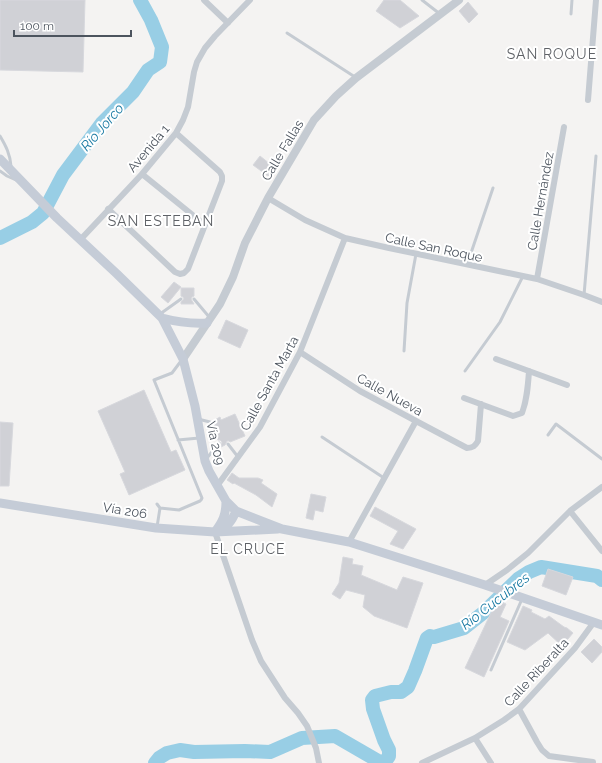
<svg xmlns="http://www.w3.org/2000/svg" width="602" height="763" viewBox="0 0 602 763" font-family="Raleway,sans-serif">
	<rect width="100%" height="100%" fill="#f4f3f2"/>
	<g fill="none" stroke-linecap="round" stroke-linejoin="round">
		<path stroke="#98cee5" stroke-width="14" d="M0,238l32,-16 11,-9 20,-38 39,-52 31,-31 15,-22 12,-8 2,-15 -11,-27 -11,-20
			M155,763l4,-5 8,-5 13,-3 14,2 51,-1 25,1 32,-14 33,-2 45,26h5l4,-6v-6l-5,-10 -11,-31 -1,-9 3,-4 16,-4h10l7,-5 7,-16 12,-33 3,-2 4,1 30,-9 19,-15 35,-34 11,-7 12,-5 56,9 5,4"/>
	</g>
	<path fill="#d0d1d6" stroke="#d7d8dd" d="M0,0h85l-2,72 -83,-2z
		M384,0h16l19,16 -19,12 -24,-17z
		M468,2l10,12 -9,9 -10,-12z
		M260,156l15,12 -7,8 -15,-11z
		M174,282l7,5 -13,16 -7,-6z
		M181,288h13v8l-2,1 -1,2 3,5h-13v-2l3,-3 -1,-2 -2,-1z
		M226,320l22,10 -8,18 -22,-10z
		M144,390l27,62 5,-2 9,20 -56,25 -9,-21 5,-2 -27,-61z
		M235,414l10,22 -15,6 -1,-1h-2l-2,4 -4,2 1,-5 -2,-2h-2l-7,-15 2,-2v-2l7,-4 1,3z
		M0,422l13,1 -4,63h-9z
		M232,473l7,5h19l5,2 -2,3 16,11 -5,13 -16,-12 -22,-12 -1,1 -6,-4z
		M311,494l15,3 -3,15 -8,-2 -2,10 -7,-2z
		M375,507l41,22 -13,20 -13,-5 8,-13 -28,-15z
		M343,557l10,2 -1,5 11,2 -2,9 36,15 6,-13 20,6 -16,45 -33,-12 -11,-9 2,-12 -19,-5 -6,9 -8,-5 7,-11z
		M548,569l25,8 -7,18 -24,-9z
		M497,600l9,4 -6,13 9,4 -25,56 -19,-9z
		M523,606l9,4 -1,2 14,7 4,-3 15,11 3,1 6,5 -11,13 -14,-13 -23,17 -18,-8z
		M594,639l8,8v5l-10,11 -11,-11z"/>
	<g fill="none" stroke-linecap="round" stroke-linejoin="round">
		<path stroke="#c5cbd2" stroke-width="3" d="M422,0l18,14
			M571,14l1,-14
			M287,33l68,44
			M0,136c6,10 10,18 11,30
			M0,171l7,5 9,4
			M468,265l2,-9 23,-68
			M584,295l12,-139
			M194,299l16,19
			M160,314l21,-15
			M404,351l3,-48 9,-49
			M465,371l35,-49 23,-46
			M198,419l12,3
			M548,435l8,-11 46,35
			M322,437l62,41
			M178,440l21,-2
			M228,444l10,13
			M207,458l12,-15
			M160,508l19,2 21,-9 1,-1 1,-2 -48,-118 18,-7 9,-12
			M157,527l3,-19 -3,-4
			M491,670l31,-71"/>
		<path stroke="#c5cbd2" stroke-width="6" d="M204,0l24,23
			M588,100l8,-100
			M142,174l63,51
			M268,198l37,22 40,18 44,10 148,31 47,16 18,7
			M108,209l67,63 5,2 4,-1 4,-4 34,-88v-5l-2,-4 -44,-39
			M81,239l61,-65 34,-41 7,-13 5,-13 6,-35 3,-10 8,-14 10,-12 35,-36
			M537,279l27,-152
			M300,352l60,39 56,30 51,27c6,0 8,-2 11,-7l3,-37
			M496,359l71,26
			M464,398l49,18 9,-3c5,-13 6,-27 7,-42
			M217,486l43,-59 40,-75 45,-114
			M570,511l32,40
			M215,532l37,108 9,21 24,37 13,15 9,13 9,22 3,15
			M349,542l67,-121
			M485,585l22,-15 21,-17 42,-42 32,-24
			M519,709l18,33 5,8 7,6 44,6
			M475,738l16,25
			M422,763l53,-25 29,-18 15,-11 56,-61 19,-26"/>
		<path stroke="#c5cbd2" stroke-width="8" d="M183,359l37,-55 13,-27 12,-34 23,-45 46,-78 22,-24 20,-18 103,-78"/>
		<path stroke="#c5ccd7" stroke-width="9" d="M0,159l57,59 60,56 45,44 21,41 12,47 10,55 4,10 17,30 10,10 46,18 67,13 136,43 117,40
			M162,318c15,4 29,6 45,5
			M0,503l156,25 59,4 63,-3
			M216,531c11,-3 16,-10 20,-20
			M215,532c8,-11 11,-17 11,-31"/>
	</g>
	<g text-anchor="middle" stroke-width="4" stroke-linejoin="round" paint-order="stroke">
		<g font-size="13" fill="#4c545e" stroke="#fff">
			<text transform="translate(148 148) rotate(-50)" y="5">Avenida 1</text>
			<text transform="translate(282 150) rotate(-59)" y="5">Calle Fallas</text>
			<text transform="translate(540 201) rotate(-80)" y="5">Calle Hernández</text>
			<text transform="translate(434 247) rotate(12)" y="5">Calle San Roque</text>
			<text transform="translate(269 383) rotate(-61)" y="5">Calle Santa Marta</text>
			<text transform="translate(390 394) rotate(29)" y="5">Calle Nueva</text>
			<text transform="translate(216 443) rotate(77)" y="5">Vía 209</text>
			<text transform="translate(125 510) rotate(9)" y="5">Vía 206</text>
			<text transform="translate(536 672) rotate(-47)" y="5">Calle Riberalta</text>
		</g>
		<g font-size="14" letter-spacing="1" fill="#5f6267" stroke="#fff">
			<text x="552" y="59">SAN ROQUE</text>
			<text x="161" y="226">SAN ESTEBAN</text>
			<text x="248" y="554">EL CRUCE</text>
		</g>
		<g font-size="14" font-style="italic" fill="#1a7aa3" stroke="#fff">
			<text transform="translate(102 127) rotate(-49)" y="5">Río Jorco</text>
			<text transform="translate(495 601) rotate(-38)" y="5">Río Cucubres</text>
		</g>
	</g>
	<path d="M14 30v6h117v-6" fill="none" stroke="#4c545e" stroke-width="2"/>
	<text x="20" y="30" font-size="12" fill="#4c545e" stroke="#ffffff" stroke-width="3" paint-order="stroke">100 m</text>
</svg>
